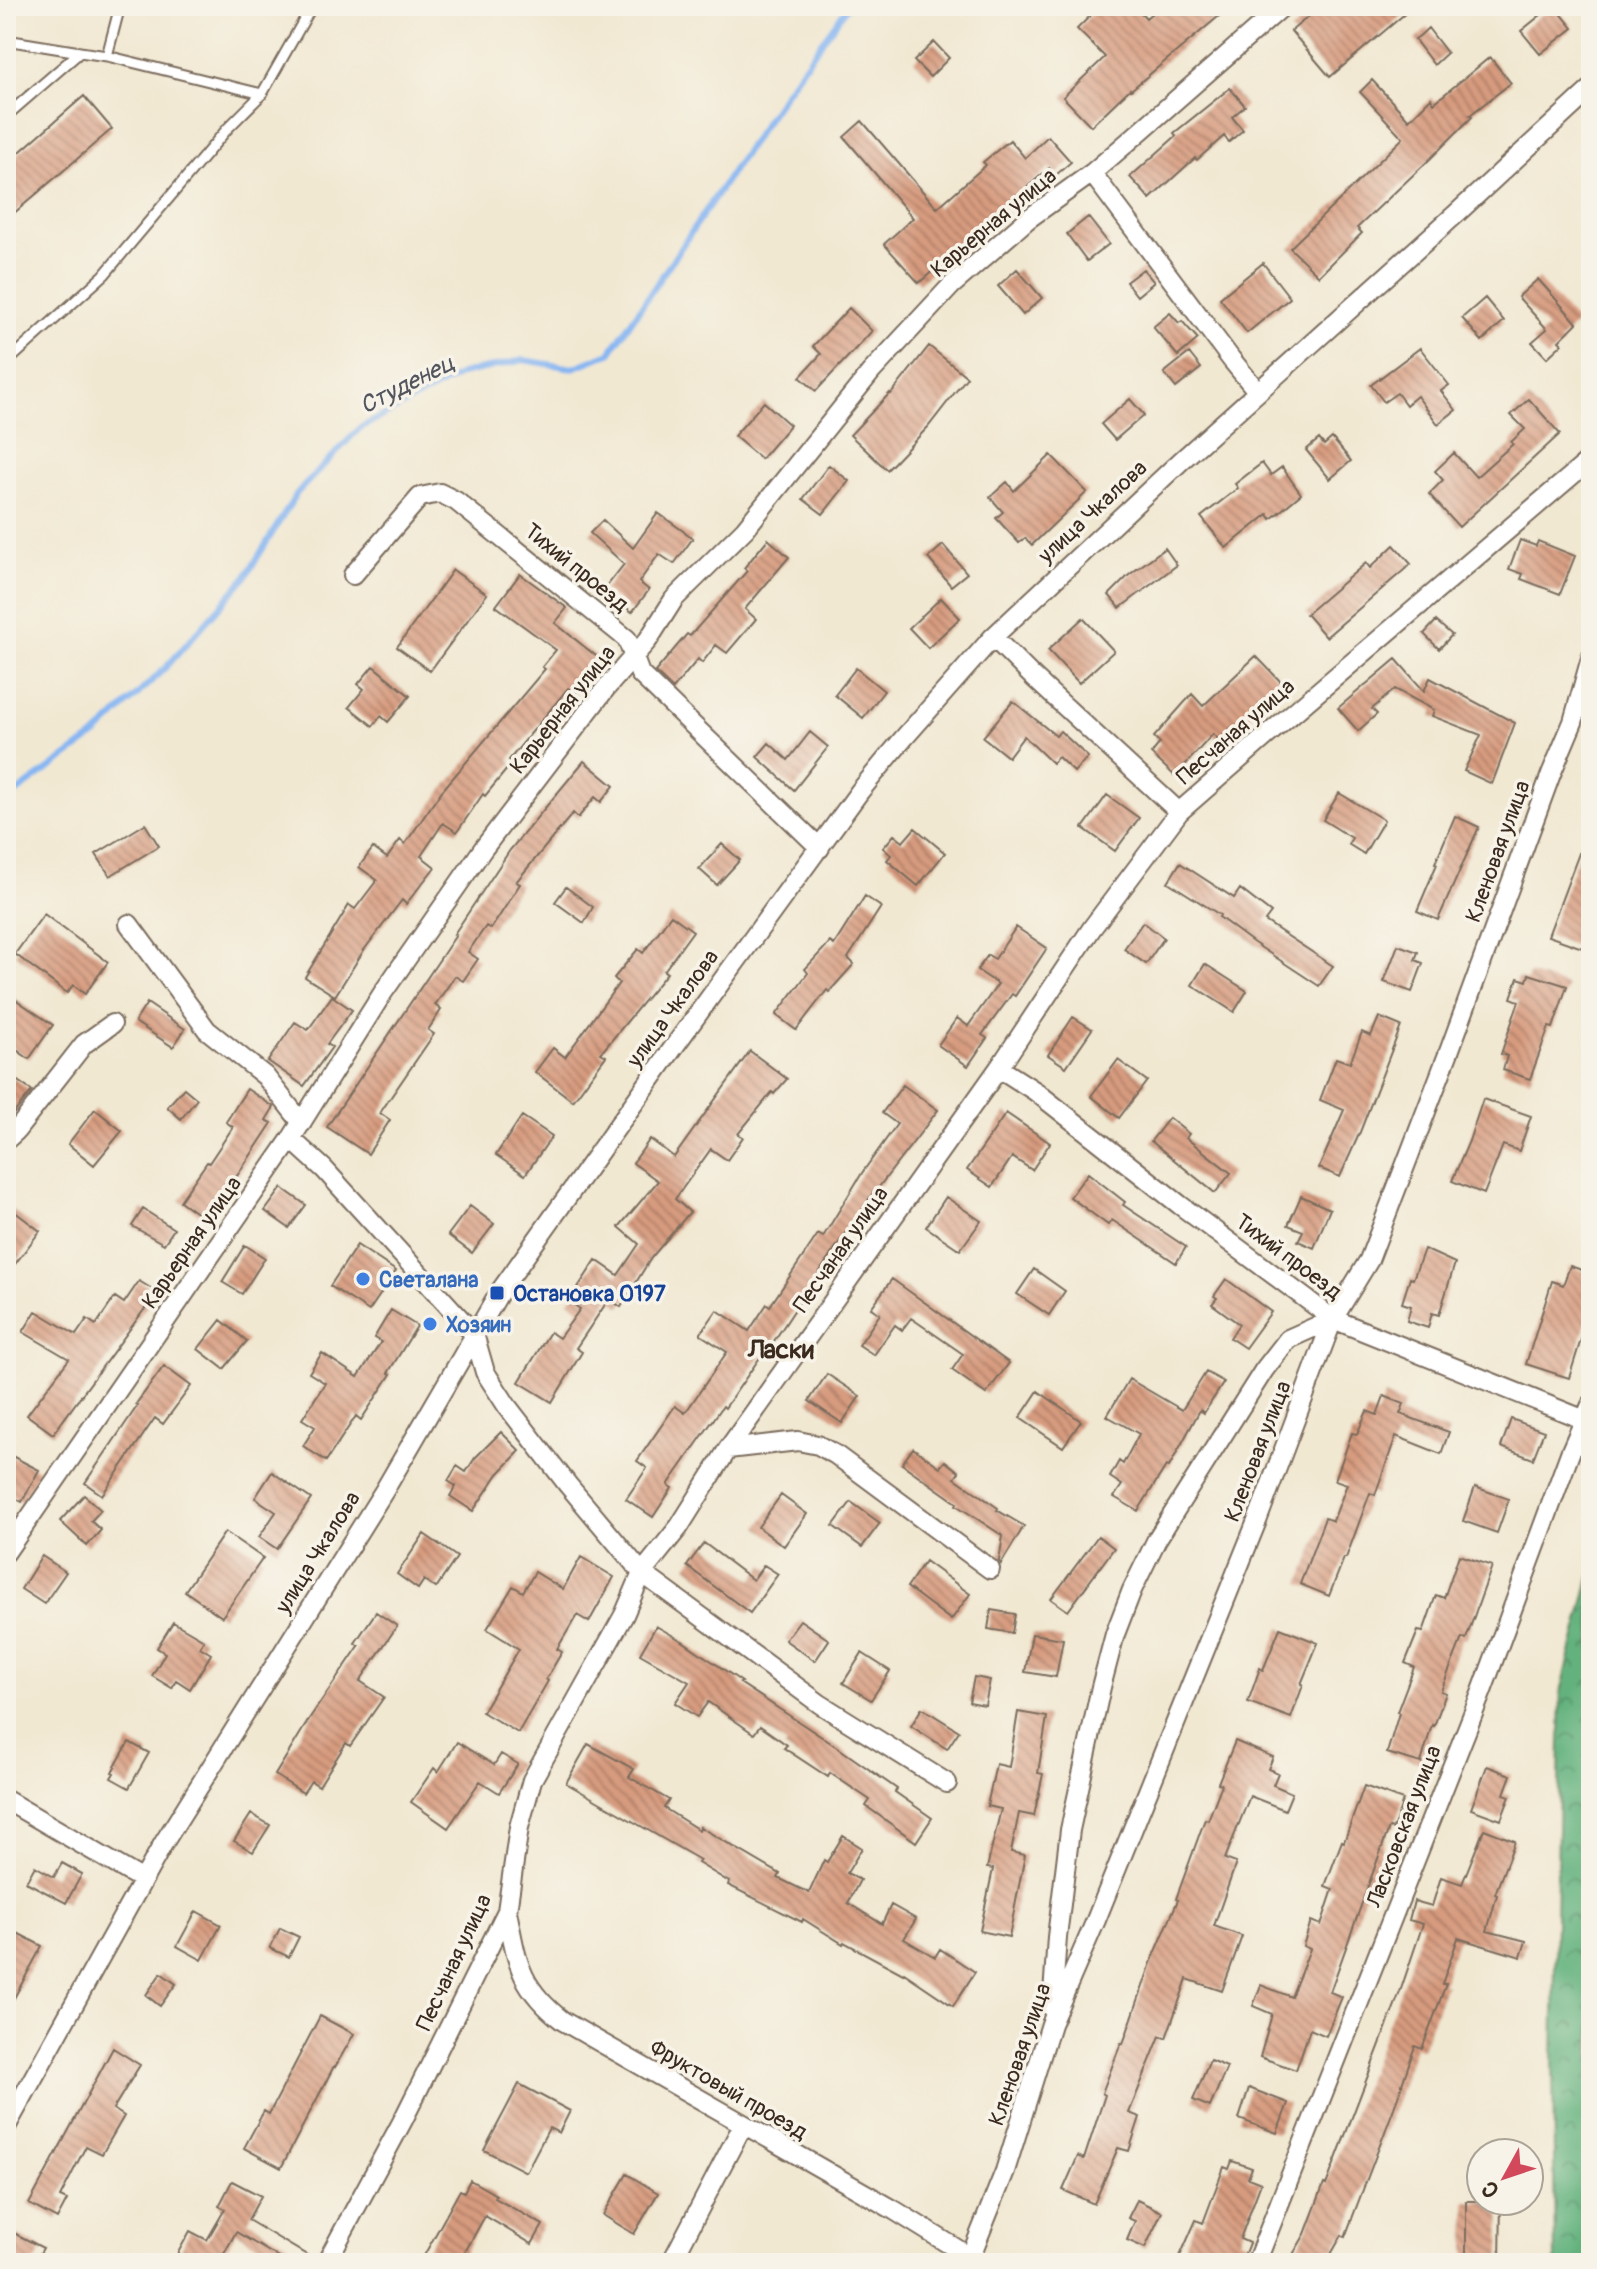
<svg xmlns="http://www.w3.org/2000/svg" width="1597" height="2269" viewBox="0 0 1597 2269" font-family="Pangolin,sans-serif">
	<defs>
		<pattern id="forest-crowns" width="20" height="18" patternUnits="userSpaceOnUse" patternTransform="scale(2)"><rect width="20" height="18" fill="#63b27e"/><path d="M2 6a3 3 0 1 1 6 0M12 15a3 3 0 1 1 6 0" fill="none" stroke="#539167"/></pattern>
		<pattern id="building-back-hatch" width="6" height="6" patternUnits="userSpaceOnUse" patternTransform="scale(2)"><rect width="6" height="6" fill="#d79b7f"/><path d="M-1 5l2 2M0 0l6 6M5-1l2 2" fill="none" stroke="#b07f67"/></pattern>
	</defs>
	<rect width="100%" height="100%" fill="#f7f3e8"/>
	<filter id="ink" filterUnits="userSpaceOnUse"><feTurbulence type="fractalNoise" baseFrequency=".0125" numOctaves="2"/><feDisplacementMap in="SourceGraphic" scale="16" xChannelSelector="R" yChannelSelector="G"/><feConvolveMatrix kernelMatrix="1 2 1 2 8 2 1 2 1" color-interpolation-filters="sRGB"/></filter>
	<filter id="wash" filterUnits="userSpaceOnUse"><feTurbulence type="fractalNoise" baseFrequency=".006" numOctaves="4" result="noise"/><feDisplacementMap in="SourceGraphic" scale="32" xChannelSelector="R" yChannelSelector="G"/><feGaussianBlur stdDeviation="1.8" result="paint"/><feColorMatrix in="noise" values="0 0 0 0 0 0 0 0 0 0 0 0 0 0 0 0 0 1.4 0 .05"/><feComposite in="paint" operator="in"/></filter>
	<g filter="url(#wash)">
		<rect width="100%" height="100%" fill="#f1e8d2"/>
		<path fill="url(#forest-crowns)" stroke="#4f6e4e" stroke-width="2" d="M1591,1574v689h-36l-2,-204 8,-367z"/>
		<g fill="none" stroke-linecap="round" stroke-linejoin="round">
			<path stroke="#87b6f2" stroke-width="6" d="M6,800l91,-66 72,-70 76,-86 52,-85 63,-65 101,-54 62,-14 50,8 37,-15 179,-266 59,-81"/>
		</g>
		<g id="blocks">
			<path fill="url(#building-back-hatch)" d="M1100,6h35l11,12 14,-12h71l-100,84 -1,-1 -39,37 -28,-29 42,-40 -28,-28z
				M1321,6h93l-84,71 -39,-46z
				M1552,6h3l18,22 -33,26 -19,-23z
				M1428,28l19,25 -13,12 -19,-25z
				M934,42l15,16 -19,19 -16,-16z
				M1490,57l21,26 -41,32 2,2 -42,42 -73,69 5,5 -43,43 -29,-28 113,-110 -43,-46 12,-12 37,40 22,-22 3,5z
				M1230,88l15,18 -13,11 11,13 -14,12 -5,-6 -27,24 -2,-2 -45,41 -20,-22 46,-41 -2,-3z
				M84,96l28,33 -106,91v-56z
				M862,121l75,87 49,-43 -3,-3 27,-22 15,18 23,-22 23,26 -15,13 -7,-7 -130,115 -35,-39 29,-26 -69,-81z
				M1088,217l21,27 -22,17 -20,-27z
				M1263,263l27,35 -43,35 -27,-35z
				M1017,269l25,29 -19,17 -25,-29z
				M1143,269l11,13 -17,14 -11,-14z
				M1538,279l39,44 -18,18 3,3 -15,14 -15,-16 15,-13 -29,-32z
				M1485,298l19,23 -22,20 -20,-23z
				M849,308l23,23 -56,60 -16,-14 21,-23 -8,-8z
				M1170,313l9,10 3,-2 16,18 -20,17 -25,-29z
				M929,346l38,31 -39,50 -41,43 -37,-35 40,-42 1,1z
				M1420,348l29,37 -8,6 15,19 -18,14 -21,-28 -11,9 -9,-12 -13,9 -13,-17z
				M1189,353l12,15 -25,20 -12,-15z
				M1130,399l14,16 -29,25 -14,-16z
				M1529,399l31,35 -101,93 -30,-33 14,-14 -8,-9 19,-18 22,24 37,-33 -2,-2 14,-13 -14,-14z
				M764,402l26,23 -29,34 -27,-23z
				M1332,438l19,23 -21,18 -24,-29 13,-11 5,6z
				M1051,455l36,37 -55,53 -7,-7 -6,5 -23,-25 7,-6 -13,-15 17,-15 7,9z
				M1262,463l9,12 11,-8 19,27 -30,25 -3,-5 -42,34 -25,-31 37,-29 -3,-4z
				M829,465l20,16 -26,33 -20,-15z
				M658,513l35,25 -19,26 -15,-10 -20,28 10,8 -17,22 -28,-22 20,-26 -34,-31 13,-13 30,28z
				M768,539l21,18 -44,52 11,10 -29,34 -11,-8 -14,18 -4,-4 -25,30 -18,-17 32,-38 3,2 57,-65 -3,-3z
				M1520,540l16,6 2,-5 37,15 -15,38 -39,-15 2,-5 -14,-5z
				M943,545l24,28 -16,13 -23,-28z
				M1394,545l17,19 -85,73 -20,-23 60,-51 4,5z
				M1165,548l12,17 -57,43 -11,-13 20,-20z
				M453,570l34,24 -57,77 -33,-24z
				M520,574l47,34 -12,15 46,37 -26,33 -7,-5 -59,72 3,3 -27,33 -2,-2 -26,38 -14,-9 -22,33 14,11 -29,37 -4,-4 -38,50 -29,46 -30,-19 44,-72 6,4 22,-29 -18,-13 14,-19 14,10 13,-18 5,4 36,-52 104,-123 -3,-2 14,-17 -60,-44z
				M941,598l19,20 -32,30 -19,-20z
				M1083,618l31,33 -35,32 -31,-33z
				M1436,621l16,14 -13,14 -15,-15z
				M1256,656l27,28 -47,45 -3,-3 -14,14 -6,-6 -38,42 -24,-22 9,-11 -6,-6 38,-43 11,12z
				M1396,659l28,32 6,-13 85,45 -23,61 -28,-13 17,-36 -49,-19 2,-6 -39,-21 -23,20 5,5 -19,17 -20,-23z
				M373,666l37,30 -22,26 -7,-6 -8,10 -24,-19 15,-18 -6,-5z
				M856,668l28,23 -21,27 -28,-23z
				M1013,701l43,35 4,-5 28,26 -14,15 -16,-15 -6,6 -28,-27 -16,21 -25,-20z
				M810,732l18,15 -34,43 -37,-33 12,-14 19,17z
				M584,761l30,25 -13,16 -6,-5 -17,21 -5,-5 -57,69 4,2 -29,45 -5,-3 -18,26 10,7 -15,22 -8,-5 -20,29 6,5 -13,20 6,4 -54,79 10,7 -22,34 -41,-27 129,-192 -2,-1 56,-84z
				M1339,793l45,27 -20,34 -16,-10 4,-6 -29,-18z
				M1107,795l32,23 -24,33 -32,-23z
				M1455,816l24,11 -41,93 -21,-9 20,-47 -2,-1z
				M145,824l14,22 -49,30 -14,-22z
				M1590,824h1v127l-43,-15z
				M915,828l30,25 -27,33 -31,-26 4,-5 -8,-7 11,-13 9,7z
				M722,844l18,16 -23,25 -18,-16z
				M1180,863l54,35 6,-9 31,24 -6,8 68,45 -14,20 -65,-43 -35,-26 1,-2 -52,-33z
				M566,887l27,20 -9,16 -29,-21z
				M865,896l16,11 -33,51 6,6 -25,28 -2,-2 -31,40 -20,-15 32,-42 -3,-4 25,-27 4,3z
				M44,914l64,48 -23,32 -12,-9 -6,8 -52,-39z
				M671,915l22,16 -29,40 3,2 -66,80 5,3 -33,45 -38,-29 18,-24 12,9 54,-74 -5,-5 24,-29 5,4z
				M1143,922l21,16 -18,26 -22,-15z
				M1016,927l31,21 -32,48 -3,-2 -30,41 5,3 -19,28 -30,-21 19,-27 11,8 30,-42 -21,-14 11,-15 7,4z
				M1398,945l20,7 -3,8 8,3 -11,29 -28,-10z
				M1205,964l42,27 -13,21 -42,-27z
				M1529,974l38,12 -14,42 -4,-1 -19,52 -27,-9 4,-14 -6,-2 18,-53 -8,-3 7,-20 9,3z
				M332,996l20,14 -25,34 5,3 -28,39 -36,-25 27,-39 13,8z
				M12,997l41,28 -24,34 -23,-17v-36z
				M147,1003l38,26 -12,18 -38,-25z
				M1073,1017l19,12 -26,38 -18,-12z
				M1379,1017l22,9 -41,106 -20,45 -21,-9 25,-58 -24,-10 16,-42 14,5 12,-31 9,4z
				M750,1051l37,28 -13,15 -2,-2 -34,42 5,3 -16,23 -16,-11 -36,50 15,13 -39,46 -30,49 -12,-8 -33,49 6,4 -30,50 -33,-20 31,-50 9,6 21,-29 -11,-8 27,-41 22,15 21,-31 -20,-17 39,-46 -25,-18 17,-24 24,18z
				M1118,1060l29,21 -28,37 -28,-22z
				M12,1077l20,14 -26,32v-37z
				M903,1085l35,25 -63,82 -1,-1 -26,42 -2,-1 -74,112 -2,-1 -45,65 -2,-2 -55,79 4,3 -19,29 -27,-18 21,-31 -10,-7 38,-55 10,7 42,-61 -26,-17v-2l16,-23 32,21 18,-27 3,2 48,-72 5,3 39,-64 35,-49 -15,-11z
				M184,1088l13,11 -16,20 -14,-12z
				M247,1089l27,18 -8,13 6,3 -33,50 -34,46 -25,-18 27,-39 2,1 24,-36 -7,-5z
				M1483,1099l48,17 -12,35 -16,-6 -19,49 -32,-13 17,-40z
				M95,1109l27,22 -28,34 -26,-21z
				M1006,1113l44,30 -18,27 -20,-13 -20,30 -25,-17z
				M522,1116l30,20 -27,39 -29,-20z
				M1169,1118l20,16 -3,4 45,35 -16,20 -64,-52z
				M1088,1173l37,29 -2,3 63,42 -10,16 -64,-43 -4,5 -38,-28z
				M282,1188l24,17 -17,23 -24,-17z
				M1301,1196l29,13 -16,39 -16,-7 5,-10 -15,-6z
				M946,1197l35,24 -21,29 -34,-23z
				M6,1205l34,26 -34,45z
				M470,1206l24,18 -22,29 -24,-18z
				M143,1209l31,20 -10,15 -32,-18z
				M245,1245l20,13 -23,36 -20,-12z
				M357,1245l39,26 -27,40 -39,-25z
				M1424,1249l31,14 -16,52 -7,-2 -4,15 -21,-7 4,-15 -9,-3 8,-25 3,1z
				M1570,1266l21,7v45l-3,-1 -19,61 -43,-14 26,-83 11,4z
				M1034,1269l31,22 -16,24 -32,-21z
				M892,1279l117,84 -23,31 -34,-24 11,-16 -52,-36 -9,12 -7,-5 -21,30 -15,-10 21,-31 -9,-6z
				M1226,1279l45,33 -26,36 -15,-10 9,-14 -27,-20 5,-6 -3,-2z
				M139,1281l18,11 -104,142 -26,-19 42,-56 -46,-27 13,-21 40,24 11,-16 9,6 19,-28 9,6z
				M391,1310l26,16 -29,47 3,1 -30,46 -5,-4 -30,45 -23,-15 12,-19 -13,-8 23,-36 -16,-10 13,-20 36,24 23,-35 -7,-4z
				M221,1320l26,21 -23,28 -26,-20z
				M164,1366l27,20 -28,38 -8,-6 -53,77 -17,-12 53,-78 -2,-1z
				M1206,1372l18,10 -20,31 -4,-3 -31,57 -3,-1 -28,45 -24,-14 8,-12 -12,-8 9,-16 4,3 16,-30 -32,-18 22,-37 53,31z
				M827,1374l33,22 -18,27 -33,-22z
				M1038,1391l43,30 -18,26 -43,-29z
				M1384,1396l20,8 -4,10 49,18 -8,22 -45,-18 -21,59 -5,-2 -24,65h-2l-15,38 -29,-12 25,-66 8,3 14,-37 -12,-4 17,-47 5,1 10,-23 10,4z
				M1511,1419l33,12 -11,28 -32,-12z
				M501,1432l19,19 -22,23 -25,37 -23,-15 6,-10 -8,-5 9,-15 9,6 9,-14z
				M913,1448l27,19 5,-6 14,11 -4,6 43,30 -1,2 27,16 -23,38 -2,-3 4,-25 -47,-31 1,-2 -55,-39z
				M6,1453l33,17 -17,32 -16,-9z
				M272,1472l39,27 -34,50 -18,-12 17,-25 -21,-14z
				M1475,1487l34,12 -12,34 -34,-12z
				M84,1495l17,15 -10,11 10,9 -14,16 -27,-25z
				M781,1495l26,19 -23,32 -26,-19z
				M851,1502l29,21 -18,24 -29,-21z
				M225,1532l38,26 -41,59 -37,-26z
				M424,1534l33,23 -21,31 -12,-8 -6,9 -21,-15z
				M1098,1536l16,12 -46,63 -17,-12z
				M704,1543l49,37 11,-15 14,9 -28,39 -63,-47z
				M1459,1555l33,11 -26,73 -4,-1 -21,53 5,2 -12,33 -2,-1 -11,38 -34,-10 12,-40 -2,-1 17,-45 -9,-4 13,-32 5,1 13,-37 8,3z
				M42,1556l24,16 -22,32 -23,-15z
				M581,1557l33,20 -25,45 -12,-7 -20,34 5,3 -16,27 2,2 -30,52 -36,-21 37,-63 -32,-20 26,-43 10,6 12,-20 28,17z
				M925,1561l45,33 -19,26 -44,-33z
				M991,1610l24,4 -3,19 -24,-4z
				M376,1612l21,14 -37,55 24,16 -34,49 -4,-3 -27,43 -8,-5 -8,12 -28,-18 36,-59 48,-70 -4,-3z
				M800,1620l29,20 -14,21 -30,-21z
				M173,1622l31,18 -4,7 11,7 -21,35 -14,-9 -4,8 -20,-12 13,-23 -8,-5z
				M656,1626l28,16 58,40 -2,1 100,66 57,40 -2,3 37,26 -16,24 -50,-36 4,-6 -40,-27 -2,4 -44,-29 3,-3 -27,-19 -6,8 -46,-32 -11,15 -22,-14 14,-21 -49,-28z
				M1280,1628l38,15 -17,41 2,1 -12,33 -43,-16 12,-34 3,2z
				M1032,1634l31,5 -7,38 -31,-5z
				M862,1653l28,18 -19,29 -28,-17z
				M974,1677l16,3 -5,25 -16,-3z
				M922,1708l37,23 -12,18 -36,-23z
				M1018,1712l29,5 -9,56 5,1 -9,42 -15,-3 -8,39 14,3 -16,82 -29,-6 13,-62 -6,-1 14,-59 -14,-3 9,-42 13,3z
				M1235,1741l38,16 -5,12 10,4 -5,12 19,8 -7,17 -35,-14 -25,63 11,4 -22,63 28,10 -20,55 -35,-12 -21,59 -6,-2 -31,77 11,4 -11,34 -11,-3 -24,56 -31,-14 15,-34 6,3 21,-64 -3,-2 19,-50 2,1 28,-81 27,-63 -2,-1 29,-80 3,1 14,-36 -4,-1z
				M129,1742l20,11 -20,35 -18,-10 3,-5 -2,-1z
				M457,1742l37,23 7,-11 17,10 -19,29 -19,-12 -32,47 -37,-26 23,-34 4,4z
				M588,1744l46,25 -5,8 40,23 -5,8 35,22 1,-3 80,47 -2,4 31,15 15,-33 3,2 16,-26 19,12 -15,25 13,7 -12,23 34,21 9,-19 25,14 -12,20 31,18 5,-8 35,23 -22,34 -49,-33 -1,1 -59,-32 -1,2 -40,-25 -1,3 -74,-37 1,-3 -31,-19 2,-3 -134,-77z
				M1487,1766l24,9 -7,19 6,2 -9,24 -30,-11z
				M1364,1786l39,14 -10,29 -4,-1 -59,164 12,5 -16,39 -16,-7 -14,41 -36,-13 12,-43 -19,-8 8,-21 30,12 19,-48 -7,-3 8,-25 10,4 12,-36 -8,-3 17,-45 2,1z
				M251,1814l19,11 -17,27 -19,-11z
				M1484,1829l31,12 -20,53 2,1 -10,36 39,10 -5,16 -63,-19 -16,46h4l-24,65 -7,-3 -21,62 -49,129 -3,-2 -16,28h-38l17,-29 19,-50 2,1 74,-193 23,-68 -14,-4 5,-19 18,5 9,-29 21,7z
				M62,1863l20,11 -16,29 -40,-21 9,-16 19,11z
				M196,1911l25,14 -19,35 -25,-14z
				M6,1927l36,19 -36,67z
				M280,1928l19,9 -10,20 -19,-9z
				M161,1973l15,11 -16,22 -14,-11z
				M320,2016l34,18 -19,33 -1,-1 -53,102 -37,-20 20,-37 5,3z
				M113,2048l27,17 -27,44 11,7 -22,38 -16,-8 -26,51 7,3 -10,19 -28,-15z
				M1210,2060l17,7 -17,40 -17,-7z
				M519,2084l51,27 -11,22 -10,-5 -23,44 -42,-22z
				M1249,2088l39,15 -11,30 -38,-14z
				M1232,2161l20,7 -4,10 13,5 -21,56 9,4 -8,20h-64l19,-43 7,3 21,-56 5,2z
				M627,2174l31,19 -24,41 -31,-19z
				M470,2180l26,15 -1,3 48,27 -11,19 -47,-28 -26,47h-39l40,-73 4,2z
				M232,2181l29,15 -13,24 67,40 -1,3h-26l-52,-31 -17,31h-35l-9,-5 15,-27 17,9 18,-31 -6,-3z
				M1137,2200l25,12 -17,36 -18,-8 8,-19 -7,-3z
				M1466,2201h35l-1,62h-34z
				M14,2233l29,15 -8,15h-29v-14z"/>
		</g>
	</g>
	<g filter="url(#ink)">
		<use href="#blocks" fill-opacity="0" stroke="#7b6c5d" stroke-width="2"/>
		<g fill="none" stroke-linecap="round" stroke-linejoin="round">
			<g stroke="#7b6c5d" stroke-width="13">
				<path id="service" d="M120,6l-13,50 155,38
					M6,40l74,12
					M6,116l74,-64 27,4
					M6,363l98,-88 124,-147 34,-34 50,-88"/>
			</g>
			<g stroke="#7b6c5d" stroke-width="22">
				<path id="minor" d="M1092,173l139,186 27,33
					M353,575l67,-78 20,-4 16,8 171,138 13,35 180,174
					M993,637l40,40 146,135
					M129,924l78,106 58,46 37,47
					M999,1068l36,23 145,114 153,114 252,101
					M291,1139l33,30 150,165 11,38 22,34 61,79 74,88 178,131 127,79
					M6,1140l10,-9 68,-87 28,-20
					M728,1449l70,-8 20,4 18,10 154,114
					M6,1552l285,-413 93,-148 99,-142 123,-161 42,-48 26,-41 71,-70 126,-157 80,-86 77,-67 64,-46 36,-31 155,-136
					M6,1800l137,80
					M507,1911c10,51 12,76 56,110l331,189 84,52
					M1052,2009l5,-72 13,-107 31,-143 14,-53 17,-44 25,-51 107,-169 24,-31 45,-20
					M6,2127l157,-283 221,-353 117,-201 175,-246 184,-253 43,-52 90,-102 189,-177 275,-247 134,-124
					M326,2263l76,-141 105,-211 12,-84 13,-47 92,-165 18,-42 37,-46 49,-78 271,-381 93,-140 87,-116 86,-75 326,-278
					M671,2263l72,-138
					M968,2263l37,-92 46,-147 45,-104 161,-399 76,-202 36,-59 81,-211 101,-275 22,-52 18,-64
					M1256,2263l226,-572 88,-238 21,-48"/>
			</g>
			<path stroke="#7b6c5d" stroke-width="4" stroke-dasharray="6 6" stroke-linecap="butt" d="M799,9l2,-3"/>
			<use href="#service" stroke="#fff" stroke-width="9"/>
			<use href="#minor" stroke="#fff" stroke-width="18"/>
		</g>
	</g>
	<g fill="#3f7fe0" stroke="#f7f3e8" stroke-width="3">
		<circle cx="363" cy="1279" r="8"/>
		<circle cx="430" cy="1324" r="8"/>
	</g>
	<rect fill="#1a4fb4" stroke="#f7f3e8" stroke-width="3" x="489" y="1285" width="16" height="16" rx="4"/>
	<g text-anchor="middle" stroke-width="7" stroke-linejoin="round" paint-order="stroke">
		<g font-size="22" fill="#3b2a1e" stroke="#f7f3e8">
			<text transform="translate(993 222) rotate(-40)" y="8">Карьерная улица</text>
			<text transform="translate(1092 511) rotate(-43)" y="8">улица Чкалова</text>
			<text transform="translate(577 567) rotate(39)" y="8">Тихий проезд</text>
			<text transform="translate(562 709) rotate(-52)" y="8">Карьерная улица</text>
			<text transform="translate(1235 731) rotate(-41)" y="8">Песчаная улица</text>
			<text transform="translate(1497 851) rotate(-70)" y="8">Кленовая улица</text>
			<text transform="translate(672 1008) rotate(-54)" y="8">улица Чкалова</text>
			<text transform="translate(191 1242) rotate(-55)" y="8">Карьерная улица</text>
			<text transform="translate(840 1249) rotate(-55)" y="8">Песчаная улица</text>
			<text transform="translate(1289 1256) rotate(37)" y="8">Тихий проезд</text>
			<text transform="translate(1257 1451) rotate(-69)" y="8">Кленовая улица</text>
			<text transform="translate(317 1552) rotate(-58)" y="8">улица Чкалова</text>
			<text transform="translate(1403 1826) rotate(-69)" y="8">Ласковская улица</text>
			<text transform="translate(453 1962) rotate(-65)" y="8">Песчаная улица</text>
			<text transform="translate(1019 2054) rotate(-71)" y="8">Кленовая улица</text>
			<text transform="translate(729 2089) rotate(30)" y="8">Фруктовый проезд</text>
		</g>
		<g font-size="22" font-weight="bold" fill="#366cbe" stroke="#f7f3e8" text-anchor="start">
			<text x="379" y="1287">Светалана</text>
			<text x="446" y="1332">Хозяин</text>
		</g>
		<g font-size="22" font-weight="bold" fill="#164399" stroke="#f7f3e8" text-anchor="start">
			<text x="513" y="1301">Остановка 0197</text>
		</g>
		<g font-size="24" font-style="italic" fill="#52545e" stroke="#f7f3e8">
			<text transform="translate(407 384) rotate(-27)" y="8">Студенец</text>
		</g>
		<g font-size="26" font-weight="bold" fill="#3b2a1e" stroke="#f7f3e8">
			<text x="781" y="1358">Ласки</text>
		</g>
	</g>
	<rect width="1597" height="2269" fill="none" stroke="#f7f3e8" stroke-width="32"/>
	<g transform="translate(1505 2177) rotate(230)"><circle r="38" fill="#f7f3e8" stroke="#aca397" stroke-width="2"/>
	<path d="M0-6L14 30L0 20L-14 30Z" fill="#d1495b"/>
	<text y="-12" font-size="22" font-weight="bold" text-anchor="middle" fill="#3b2a1e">С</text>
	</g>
</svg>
